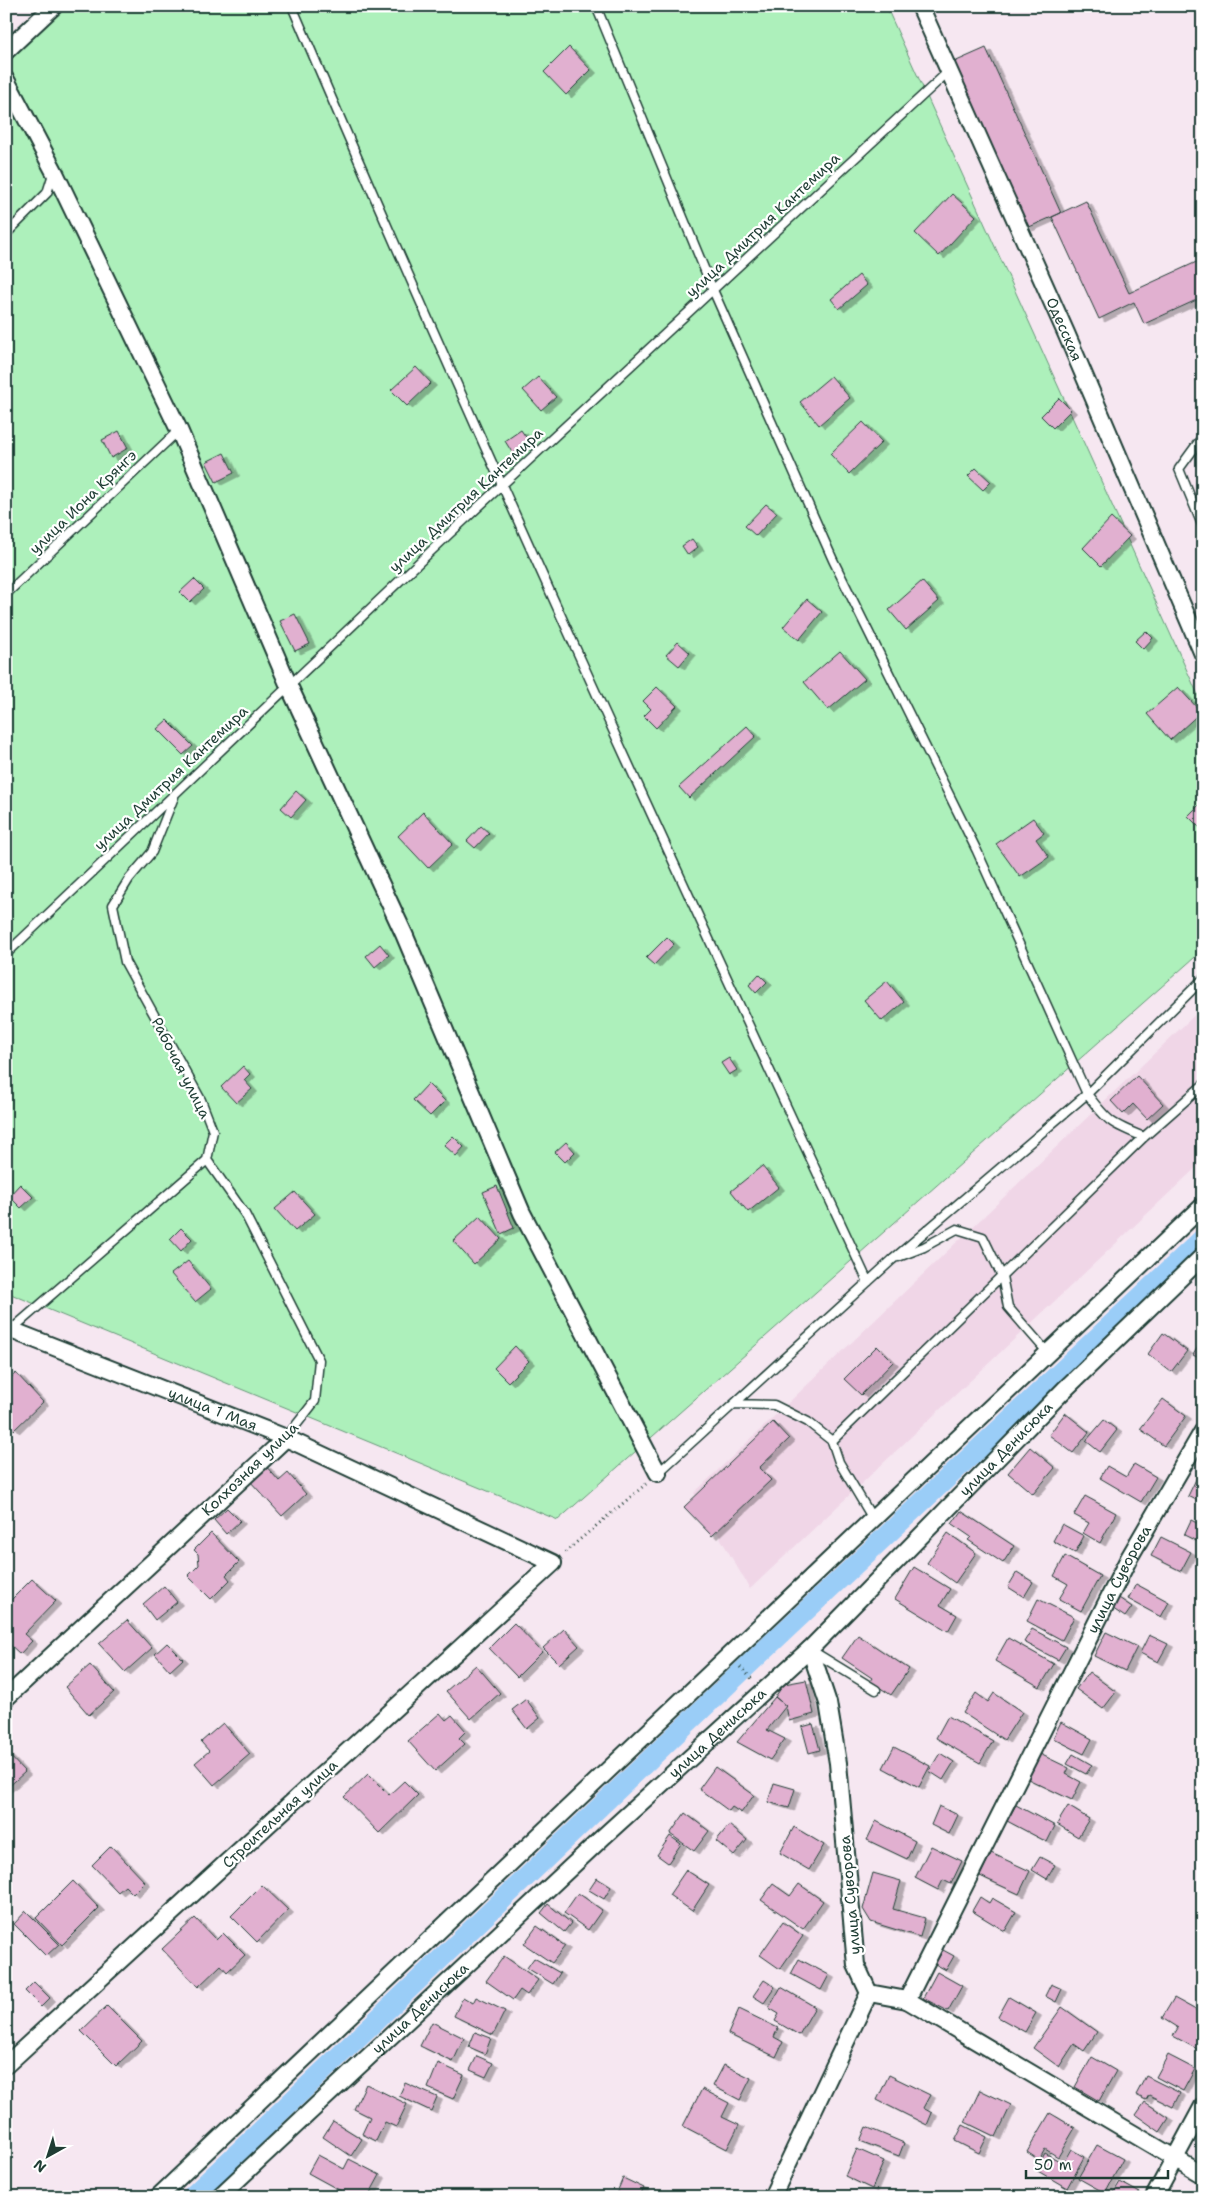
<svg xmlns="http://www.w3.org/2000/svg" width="1209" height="2203" viewBox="0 0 1209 2203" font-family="'Shantell Sans',sans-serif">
	<defs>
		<filter id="shadow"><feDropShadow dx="5.5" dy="3" stdDeviation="0" flood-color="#0004"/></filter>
	</defs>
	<rect width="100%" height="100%" fill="#f6e7f1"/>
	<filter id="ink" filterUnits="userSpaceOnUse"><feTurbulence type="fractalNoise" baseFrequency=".02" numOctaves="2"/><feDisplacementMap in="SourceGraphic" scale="10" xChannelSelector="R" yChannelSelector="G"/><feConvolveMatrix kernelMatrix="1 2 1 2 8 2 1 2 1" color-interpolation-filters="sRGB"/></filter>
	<g filter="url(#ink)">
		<path fill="#f0d6e7" d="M1203,1007v154l-453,428 -56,-96z"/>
		<path fill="#adf0bb" stroke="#669678" d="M64,6h822l317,700v244l-645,570 -552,-228v-1231z"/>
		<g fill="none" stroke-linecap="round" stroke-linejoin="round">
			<path stroke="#9acdf7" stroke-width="20" d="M191,2197l569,-543 443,-416"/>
		</g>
		<path fill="#e1b0d0" stroke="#1f3d34" filter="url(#shadow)" d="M569,47l22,23 -25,25 -22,-23z
			M986,48l75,165 -34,15 -75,-165z
			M952,194l24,22 -37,40 -24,-23z
			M1086,201l43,92 74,-34v38l-59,27 -10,-22 -35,17 -47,-102z
			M859,275l8,10 -28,24 -8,-10z
			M416,367l15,16 -24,23 -16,-16z
			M831,376l19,22 -31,27 -19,-23z
			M538,377l18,20 -15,13 -18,-20z
			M1059,398l12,12 -18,18 -12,-12z
			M863,422l19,20 -33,32 -19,-20z
			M521,430l9,13 -17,11 -8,-13z
			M119,431l9,17 -17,10 -9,-18z
			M224,453l10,20 -18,9 -10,-20z
			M976,468l15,14 -8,8 -15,-14z
			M766,504l11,9 -21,23 -11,-10z
			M1111,518l19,18 -29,30 -18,-18z
			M692,539l6,8 -10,8 -6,-9z
			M194,579l10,10 -14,13 -10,-10z
			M922,581l17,20 -33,29 -17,-20z
			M807,599l15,13 -23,28 -16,-13z
			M295,614l15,30 -15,7 -15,-30z
			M1146,631l7,7 -10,11 -8,-8z
			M678,642l12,11 -11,13 -13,-11z
			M840,651l25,28 -37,31 -24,-28z
			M657,687l20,19 -21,22 -12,-12 7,-7 -8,-8z
			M1178,687l23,25 -31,28 -23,-26z
			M167,720l26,26 -10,9 -26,-26z
			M747,726l9,10 -67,62 -10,-11z
			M296,791l10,9 -15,17 -10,-9z
			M1203,801v30l-15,-15z
			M423,812l30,32 -25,24 -30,-32z
			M1033,818l11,15 -8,6 13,18 -29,20 -24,-33z
			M481,826l8,7 -14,15 -8,-7z
			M667,937l7,7 -20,21 -8,-7z
			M380,944l9,11 -14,12 -9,-11z
			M759,974l8,8 -11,11 -7,-8z
			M887,981l17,21 -22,19 -18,-21z
			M729,1058l8,12 -8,5 -8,-12z
			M243,1066l7,8 -6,6 8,9 -16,14 -15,-16z
			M1137,1076l26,28 -16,15 -14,-15 -10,10 -12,-13z
			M428,1084l17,17 -15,15 -17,-16z
			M453,1136l11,11 -8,9 -12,-11z
			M566,1142l9,10 -10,10 -10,-10z
			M762,1166l17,21 -31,25 -17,-21z
			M20,1184l13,13 -12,11 -12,-12z
			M497,1186l17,42 -13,6 -18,-42z
			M295,1192l20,22 -20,17 -20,-22z
			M480,1216l21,23 -27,25 -21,-23z
			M181,1228l11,11 -11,12 -11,-12z
			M188,1261l23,28 -16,13 -24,-28z
			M1163,1333l24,18 -16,21 -23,-18z
			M1202,1340h1v20l-10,-5z
			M515,1346l14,15 -21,21 -14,-14z
			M877,1346l16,16 -32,33 -17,-16z
			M16,1373l27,29 -29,28 -8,-9v-39z
			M1163,1399l23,17 -22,30 -24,-17z
			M1065,1413l24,19 -16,21 -24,-18z
			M1104,1420l13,10 -17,22 -14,-11z
			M773,1422l16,17 -30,29 12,12 -59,56 -28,-29z
			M1030,1447l25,21 -22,26 -25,-21z
			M1134,1464l22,13 -15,25 -41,-24 7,-12 19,11z
			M265,1465l14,16 9,-8 18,21 -24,22 -33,-36z
			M1199,1473l4,1v29l-15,-7z
			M1085,1496l31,17 -16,30 -17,-10 6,-10 -15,-8z
			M227,1508l13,13 -14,13 -12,-14z
			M961,1511l53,35 -11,17 -35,-23 3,-3 -19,-13z
			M1191,1520l12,6 -2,17 -17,-8z
			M1062,1524l22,12 -9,17 -22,-12z
			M211,1533l28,29 -13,13 4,5 -19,19 -23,-23 11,-11 -1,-11 -4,-4z
			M948,1533l28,20 -21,30 -28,-20z
			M1161,1537l30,15 -10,19 -30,-15z
			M1065,1556l35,20 -19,35 -22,-12 9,-15 -14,-8z
			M914,1567l36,22 -10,16 17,10 -9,16 -53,-32z
			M1017,1572l16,10 -9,15 -16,-10z
			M32,1579l24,22 -32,33 8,7 -12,13 -14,-13v-36z
			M1136,1584l33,18 -8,15 -33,-18z
			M164,1586l13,16 -22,18 -12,-16z
			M1116,1596l16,11 -7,10 -16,-11z
			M1038,1599l36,18 -12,23 -35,-19z
			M127,1620l25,28 -27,24 -26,-28z
			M514,1623l28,29 -25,25 -28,-29z
			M564,1629l15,17 -20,18 -16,-16z
			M1032,1629l34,18 -8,13 -34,-18z
			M1106,1632l31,15 -12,24 -31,-15z
			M858,1635l51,34 -18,26 -21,-14 2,-3 -30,-20z
			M1149,1635l19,9 -10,18 -18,-9z
			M1008,1638l46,26 -14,23 -45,-26z
			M167,1643l16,16 -13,12 -15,-17z
			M90,1665l24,27 -25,23 -24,-28z
			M476,1665l24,28 -29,26 -25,-28z
			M1089,1672l27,20 -13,17 -27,-20z
			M806,1680l8,34 -25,7 -3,-15 -11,-9 9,-13z
			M976,1693l12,9 6,-9 28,19 -18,28 -41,-27z
			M775,1697l11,9 -19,24 18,9 -15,21 -33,-18z
			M526,1699l14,19 -13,11 -15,-19z
			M440,1713l6,7 6,-5 14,16 -7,7 6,6 -30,27 -27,-30z
			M948,1716l45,25 -13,22 -44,-25z
			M1061,1722l31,17 -8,15 -31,-16z
			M223,1723l27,31 -36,31 -19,-22 14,-12 -8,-9z
			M813,1724l7,26 -11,3 -7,-26z
			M894,1747l36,19 -11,21 -36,-19z
			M6,1752l19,20 -19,17z
			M940,1753l14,9 -11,18 -14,-9z
			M1040,1754l29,14 -3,6 15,8 -9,18 -44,-21z
			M1073,1754l19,11 -6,9 -19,-10z
			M715,1767l39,28 -13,18 -9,-6 -3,4 -30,-22z
			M368,1774l21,21 15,-14 14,14 -39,38 -35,-36z
			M774,1783l21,6 -6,19 -21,-6z
			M1016,1805l39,21 -8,16 -40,-21z
			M939,1806l19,9 -9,19 -18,-9z
			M1068,1806l21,13 -11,18 -21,-13z
			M685,1813l24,18 -15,20 -24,-17z
			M876,1821l39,20 -8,18 -40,-19z
			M729,1825l18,15 -13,16 -18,-15z
			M794,1827l30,18 -15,25 -29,-17z
			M670,1836l11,8 -13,19 -11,-8z
			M111,1846l34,36 -12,12 -8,-8 -7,6 -26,-27z
			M931,1846l31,15 -11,23 -8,-4 -5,10 -23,-12z
			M991,1853l39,18 -11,23 -39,-18z
			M1040,1857l15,8 -8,14 -15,-9z
			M686,1870l23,15 -17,26 -23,-16z
			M873,1873l28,8 -8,28 32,9 -5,19 -49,-15 -8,-13z
			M597,1878l14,9 -7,12 -15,-9z
			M73,1881l26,27 -37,37 -26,-27z
			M773,1884l17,12 9,-12 24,17 -20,28 -42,-29z
			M262,1885l26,25 -31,32 -26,-26z
			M578,1893l24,17 -14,20 -24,-17z
			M980,1897l9,6 3,-5 24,14 -11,19 -33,-20z
			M548,1904l23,19 -7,9 -23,-19z
			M26,1911l33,33 -13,12 -32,-32z
			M195,1918l21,22 7,-7 22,22 -18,17 -6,-7 -23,22 -36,-38z
			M783,1922l20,14 -23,33 -20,-14z
			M537,1926l28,20 -13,17 -28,-19z
			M943,1950l11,6 -8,14 -11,-6z
			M504,1956l34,24 -11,15 -7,-5 -7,10 -27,-19z
			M534,1958l26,15 -7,11 -26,-16z
			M799,1959l30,16 -8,15 -30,-16z
			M937,1972l25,14 -14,25 -25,-13z
			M764,1980l11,7 -11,16 -11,-7z
			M34,1982l16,16 -9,9 -16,-16z
			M1051,1984l11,5 -6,13 -11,-6z
			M781,1987l34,20 -16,28 -24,-14 4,-7 -10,-6z
			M463,1997l10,6 3,-6 29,14 -12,24 -39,-19z
			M1009,1997l27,16 -11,19 -27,-15z
			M1174,1998l29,16v28l-4,8 -26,-14 5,-8 -16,-10z
			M107,2006l35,35 -26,25 -35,-35z
			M1062,2007l35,25 -13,19 -10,-7 -15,23 -26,-19z
			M739,2009l39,19 -4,9 9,5 -7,15 -48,-23z
			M432,2022l32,16 -11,24 -33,-16z
			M475,2032l16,6 -6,16 -16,-7z
			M1168,2055l27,14 -12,22 -27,-14z
			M477,2056l16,7 -7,14 -16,-7z
			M1092,2057l24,14 -17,30 -24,-14z
			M438,2063l26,12 -11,24 -25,-11z
			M724,2065l27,13 -11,22 -27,-14z
			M889,2075l41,20 -7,13 9,5 -5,12 -50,-25z
			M1146,2076l34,17 -7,14 -24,-12 -3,5 -10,-5z
			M405,2083l32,14 -6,14 -32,-15z
			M366,2084l41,20 -11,23 -11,-5 -9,19 -14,-7 8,-17 -16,-8z
			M702,2089l27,14 -7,14 17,8 -12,24 -44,-23z
			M980,2090l31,15 -15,32 -31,-15z
			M1145,2102l24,16 -9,14 -24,-17z
			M1050,2113l25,15 -17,29 -13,-8 -6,11 -12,-8z
			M333,2121l29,18 -11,17 -28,-19z
			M963,2125l24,12 -8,16 -24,-12z
			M866,2127l38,16 -5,13 -39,-15z
			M1097,2145l26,14 -18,34 -27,-15z
			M857,2149l27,12 -12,28 -27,-13z
			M1071,2149l13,8 -17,31 -31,-18 9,-17 18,10z
			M318,2155l26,14 5,-10 31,16 -12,22h-16l-44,-24z
			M623,2178l21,10 -5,9h-24z
			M1120,2182l20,11 -2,4h-27z
			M932,2190l15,7h-18z"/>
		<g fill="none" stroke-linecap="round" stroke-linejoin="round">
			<g stroke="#1f3d34" stroke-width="11">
				<path id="service" d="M292,6c183,429 379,853 576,1276
					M596,6l117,284 120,270 144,291 110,243c21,28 24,30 57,43
					M6,234l41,-41 6,-19
					M1203,436l-24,33 24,58
					M6,594l173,-164
					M6,954l442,-419 501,-464
					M207,1160l38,54 74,146 -4,41 -29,37
					M898,1257l26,-10 33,-18 26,8 19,39 6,31 40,46
					M11,1330l196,-170 6,-29 -12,-31 -76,-138 -12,-57 16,-26 23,-27 22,-55
					M734,1404l40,1 34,17 24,19
					M658,1473l234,-213 195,-166 116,-115
					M873,1519l-34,-57 -7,-21 312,-304 59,-52
					M814,1652l62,38"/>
			</g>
			<g stroke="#1f3d34" stroke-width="20">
				<g id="minor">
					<path id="s1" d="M920,6l146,327 137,321"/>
					<path d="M6,51l48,-45"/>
					<path d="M6,80l48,91 125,259 110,256 115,248 118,279 136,260"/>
					<path id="s2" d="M6,1328l280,110 267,125 -547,502"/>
					<path d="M6,1698l280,-260"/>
					<path d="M869,1993l38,7 296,175"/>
					<path id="s3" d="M907,2000l222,-442 74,-127"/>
					<path d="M158,2197l1045,-991"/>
					<path id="s4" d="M219,2197l384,-360 207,-188 254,-259 139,-134"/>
					<path d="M772,2197l97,-204 -13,-28 -18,-202 -10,-60 -18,-54"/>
					<path d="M1154,2197l49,-91"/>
				</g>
			</g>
			<path stroke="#1f3d34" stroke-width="3" stroke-dasharray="1 4" stroke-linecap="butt" d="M565,1552l81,-68
				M740,1667l12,12"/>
			<use href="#service" stroke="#fff" stroke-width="8"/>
			<use href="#minor" stroke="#fff" stroke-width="16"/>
		</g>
	</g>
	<g text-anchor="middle" stroke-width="4.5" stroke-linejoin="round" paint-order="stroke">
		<g font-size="15" fill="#1f3d34" stroke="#fff">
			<text transform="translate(763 225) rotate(-43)" y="5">улица Дмитрия Кантемира</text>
			<text dy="5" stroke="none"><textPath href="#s1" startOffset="354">Одесская</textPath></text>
			<text transform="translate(466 500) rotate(-43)" y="5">улица Дмитрия Кантемира</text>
			<text transform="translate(83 502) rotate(-44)" y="5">улица Иона Крянгэ</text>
			<text transform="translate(171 778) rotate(-43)" y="5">улица Дмитрия Кантемира</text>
			<text transform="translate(181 1068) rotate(63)" y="5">Рабочая улица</text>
			<text dy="5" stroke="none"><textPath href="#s2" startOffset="222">улица 1 Мая</textPath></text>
			<text dy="5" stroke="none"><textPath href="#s4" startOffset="1086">улица Денисюка</textPath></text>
			<text transform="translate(250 1469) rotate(-44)" y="5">Колхозная улица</text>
			<text dy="5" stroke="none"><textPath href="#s3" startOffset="471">улица Суворова</textPath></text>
			<text dy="5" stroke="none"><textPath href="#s4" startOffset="681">улица Денисюка</textPath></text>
			<text transform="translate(280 1814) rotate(-43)" y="5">Строительная улица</text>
			<text transform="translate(850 1895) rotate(-95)" y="5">улица Суворова</text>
			<text dy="5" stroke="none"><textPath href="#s4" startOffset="276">улица Денисюка</textPath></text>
		</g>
	</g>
	<rect width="1209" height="2203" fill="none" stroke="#fff" stroke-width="25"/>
	<rect x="12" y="12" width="1184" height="2178" fill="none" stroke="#1f3d34" stroke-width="2" filter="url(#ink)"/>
	<g transform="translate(48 2156) rotate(219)" stroke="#ffffff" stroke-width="4" paint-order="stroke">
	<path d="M0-4L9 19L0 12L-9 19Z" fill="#1f3d34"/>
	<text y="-8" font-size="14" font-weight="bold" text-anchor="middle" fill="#1f3d34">N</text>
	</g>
	<path d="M1026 2170v8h142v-8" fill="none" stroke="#1f3d34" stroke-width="2.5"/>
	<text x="1034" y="2170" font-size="15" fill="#1f3d34" stroke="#ffffff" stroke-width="4" paint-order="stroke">50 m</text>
</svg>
